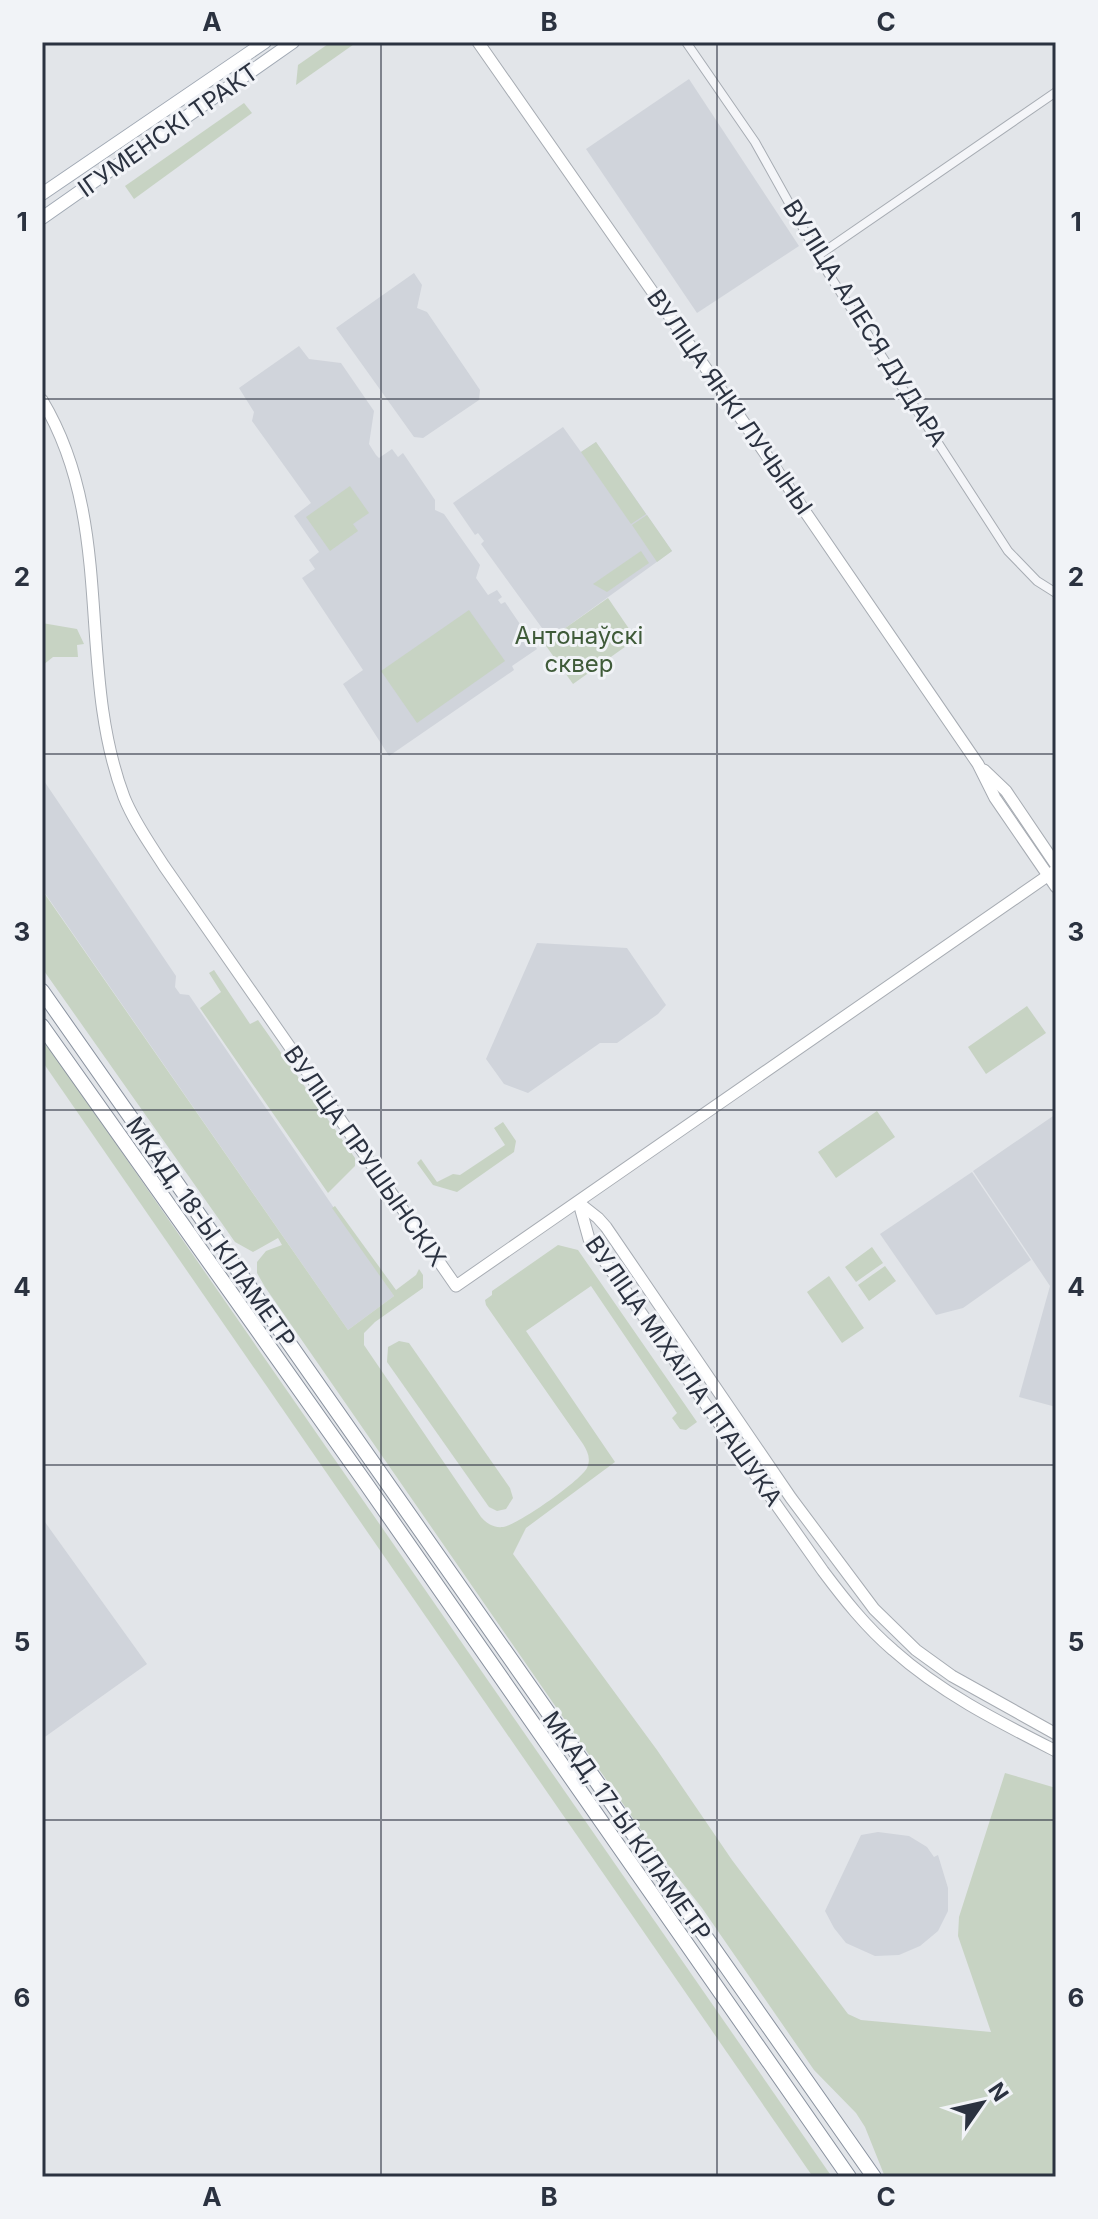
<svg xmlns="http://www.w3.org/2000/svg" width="1098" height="2219" font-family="Inter,sans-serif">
<rect width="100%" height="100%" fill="#e2e5e9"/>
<!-- built -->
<g fill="#d0d4db">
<path d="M689,79l110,167 -102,67 -111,-164z"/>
<path d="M414,273l8,12 -5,23 10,4 53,78 -1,10 -56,38 -9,-1 -78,-109z"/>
<path d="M299,346l10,13 32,4 33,48 -5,33 7,11 3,3 13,-9 6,8 5,-4 32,47v10l9,4 36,51 -4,13 12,17 9,-5 5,7 -4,3 3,4 4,-2 32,47 -25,17 2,4 -125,86 -46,-72 20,-14 -61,-92 13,-9 -6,-9 10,-8 -25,-36 17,-13 -59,-82 2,-9 -15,-24z"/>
<path d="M563,427l18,25 15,-10 76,109 -122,88 -69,-95 3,-3 -6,-8 -3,2 -22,-32z"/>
<path d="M42,778l134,198 -1,11 5,7 9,1 205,301 -46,34 -306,-441z"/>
<path d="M537,943l90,5 39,57 -8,9 -41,29h-17l-72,50 -24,-9 -18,-25z"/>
<path d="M1056,1114v293l-37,-10 31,-111 -77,-115z"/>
<path d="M972,1172l59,88 -68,48 -27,7 -56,-81z"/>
<path d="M42,1518l105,146 -105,75z"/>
<path d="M878,1832l31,4 18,11 7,10 4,-2 10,33v23l-10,20 -18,15 -21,9 -24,1 -29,-13 -12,-15 -9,-17 36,-76z"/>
</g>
<!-- green -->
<g fill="#c7d3c3">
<path d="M331,42h26l-61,43 2,-20z"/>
<path d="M244,103l8,10 -118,86 -9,-13z"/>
<path d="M596,442l50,72 -15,10 -50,-72z"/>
<path d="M350,486l19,27 -16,11 5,7 -28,20 -24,-34z"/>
<path d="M647,515l25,36 -15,11 -25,-37z"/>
<path d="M641,551l8,12 -42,29 -14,-8z"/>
<path d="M608,598l28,41 -63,45 -29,-41z"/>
<path d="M469,610l36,51 -88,62 -36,-52z"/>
<path d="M42,623l35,6 7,15 -7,1 1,12h-25l-10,8z"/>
<path d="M42,890l306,440 46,-34 -62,-88 3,-2 61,84 20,-15 3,-6 4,6v13l-48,34 -11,11v12l117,172c6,7 13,11 22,10 15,-2 77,-46 84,-59 4,-9 1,-16 -4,-24l-97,-139 -1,-5 7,-5v-4l66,-46 20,5 119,172 -11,8 -6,-1 -8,-11 5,-5 -86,-127 -65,45 89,131 -89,66 -13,26 144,196 75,110 116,154 13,6 130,12 -33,-96 1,-19 46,-144 51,15v389h-171l-20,-50 -9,-14 -42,-43 -112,-162 -56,-71 -381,-550 -8,-14v-11l9,-11 16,-6 -4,-7 -25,14 -18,-10 -193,-274z"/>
<path d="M214,970l36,54 8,-4 97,138v8l-27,27 -128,-185 21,-16 -12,-19z"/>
<path d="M1027,1006l19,27 -60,41 -18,-27z"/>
<path d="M42,1037l790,1140h-19l-771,-1116z"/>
<path d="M877,1111l18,26 -59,41 -18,-26z"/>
<path d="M503,1122l13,19 -2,11 -57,40 -24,-7 -16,-22 4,-4 16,23 16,-8 7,1 45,-30 -11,-17z"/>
<path d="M872,1247l11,16 -27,19 -11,-15z"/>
<path d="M885,1266l11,15 -27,20 -11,-16z"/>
<path d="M829,1276l35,52 -22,15 -35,-51z"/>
<path d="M399,1341l10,2 101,145 3,10 -7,11 -9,2 -8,-4 -102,-145 1,-15z"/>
</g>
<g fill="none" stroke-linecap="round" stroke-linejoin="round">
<defs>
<g id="street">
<path d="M686,42l69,100 73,131 180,278 29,30 19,12"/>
<path d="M819,255l237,-163"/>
</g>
<g id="secondary">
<path d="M478,42l278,398 222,324 17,34 61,89"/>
<path d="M42,400c75,125 33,267 82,397 10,25 26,47 40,69l292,420 600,-416"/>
<path d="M984,770l22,21 50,74"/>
<path d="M579,1203l10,36 234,332c21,28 43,56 70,79 48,43 106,72 163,101"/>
<path d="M579,1203l19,15 8,9 185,271 83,111 42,41 36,26 104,58"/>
</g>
<g id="primary">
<path d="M42,194l223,-152"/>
<path d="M42,218l251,-176"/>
</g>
<g id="highway">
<path d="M42,991l832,1186"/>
<path d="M42,1026l325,459 482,692"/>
</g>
</defs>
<!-- street casing -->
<use href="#street" stroke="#a7acb3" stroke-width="10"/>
<!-- secondary casing -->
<use href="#secondary" stroke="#a7acb3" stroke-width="13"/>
<!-- primary casing -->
<use href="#primary" stroke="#a1a9b4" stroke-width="14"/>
<!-- highway casing -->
<use href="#highway" stroke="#8a929f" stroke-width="16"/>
<!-- street -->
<use href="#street" stroke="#f4f5f8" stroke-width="8"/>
<!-- secondary -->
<use href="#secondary" stroke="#fff" stroke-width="11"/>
<!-- primary -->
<use href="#primary" stroke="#fff" stroke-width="12"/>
<!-- highway -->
<use href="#highway" stroke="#fff" stroke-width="14"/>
</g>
<!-- grid -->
<path fill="none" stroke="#2b3240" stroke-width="2" stroke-opacity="0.55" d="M381,42v2135M717,42v2135M42,399h1014M42,754h1014M42,1110h1014M42,1465h1014M42,1820h1014"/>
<g text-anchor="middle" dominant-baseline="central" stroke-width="6" stroke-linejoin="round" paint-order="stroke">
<!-- street labels -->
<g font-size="24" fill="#2b3240" stroke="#f1f3f7">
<text transform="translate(168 130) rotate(-35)">ІГУМЕНСКІ ТРАКТ</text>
<text transform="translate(865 323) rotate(58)">ВУЛІЦА АЛЕСЯ ДУДАРА</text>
<text transform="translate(730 402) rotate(55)">ВУЛІЦА ЯНКІ ЛУЧЫНЫ</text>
<text transform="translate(365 1156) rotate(55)">ВУЛІЦА ПРУШЫНСКІХ</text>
<text transform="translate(211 1232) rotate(55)">МКАД, 18-Ы КІЛАМЕТР</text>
<text transform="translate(684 1371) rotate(55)">ВУЛІЦА МІХАІЛА ПТАШУКА</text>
<text transform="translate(627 1826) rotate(55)">МКАД, 17-Ы КІЛАМЕТР</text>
</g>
<!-- park labels -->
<g font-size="24" fill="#3f5b39" stroke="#f1f3f7">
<text x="579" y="635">Антонаўскі<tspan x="579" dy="28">сквер</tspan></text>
</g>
</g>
<!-- border -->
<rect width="1098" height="2219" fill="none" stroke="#f1f3f7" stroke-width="88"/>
<!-- north arrow -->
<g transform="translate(982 2103) rotate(56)" stroke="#f1f3f7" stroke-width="6" paint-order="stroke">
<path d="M0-6L14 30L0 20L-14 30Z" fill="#2b3240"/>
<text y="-12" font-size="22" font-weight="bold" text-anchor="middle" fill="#2b3240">N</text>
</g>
<rect x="44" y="44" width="1010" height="2131" fill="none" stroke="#2b3240" stroke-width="3"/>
<g font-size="26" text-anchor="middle" font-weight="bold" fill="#2b3240">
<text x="212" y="31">A</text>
<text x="549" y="31">B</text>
<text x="886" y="31">C</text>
<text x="22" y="231">1</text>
<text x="1076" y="231">1</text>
<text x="22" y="586">2</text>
<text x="1076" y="586">2</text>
<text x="22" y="941">3</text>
<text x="1076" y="941">3</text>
<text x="22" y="1296">4</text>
<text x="1076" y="1296">4</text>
<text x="22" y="1651">5</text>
<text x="1076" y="1651">5</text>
<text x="22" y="2007">6</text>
<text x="1076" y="2007">6</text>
<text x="212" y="2206">A</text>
<text x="549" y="2206">B</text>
<text x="886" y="2206">C</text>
</g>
</svg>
